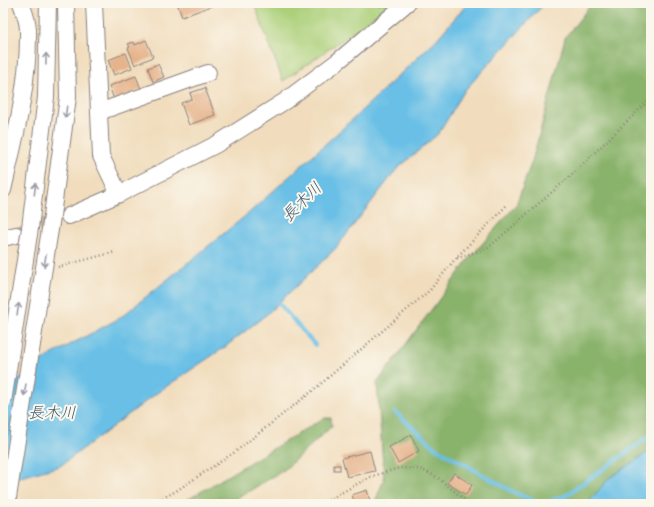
<svg xmlns="http://www.w3.org/2000/svg" width="654" height="507" font-family="'Architects Daughter','Klee One',sans-serif">
<rect width="100%" height="100%" fill="#fbf7ec"/>
<filter id="ink" filterUnits="userSpaceOnUse"><feTurbulence type="fractalNoise" baseFrequency=".025" numOctaves="2"/><feDisplacementMap in="SourceGraphic" scale="8" xChannelSelector="R" yChannelSelector="G"/><feConvolveMatrix kernelMatrix="1 2 1 2 8 2 1 2 1" color-interpolation-filters="sRGB"/></filter>
<filter id="wash" filterUnits="userSpaceOnUse"><feTurbulence type="fractalNoise" baseFrequency=".012" numOctaves="4" result="noise"/><feDisplacementMap in="SourceGraphic" scale="16" xChannelSelector="R" yChannelSelector="G"/><feGaussianBlur stdDeviation="0.9" result="paint"/><feColorMatrix in="noise" values="0 0 0 0 0 0 0 0 0 0 0 0 0 0 0 0 0 1.4 0 .05"/><feComposite in="paint" operator="in"/></filter>
<g filter="url(#wash)">
<rect width="100%" height="100%" fill="#f1ddbd"/>
<!-- green -->
<path fill="#acd07a" stroke="#67795a" d="M254,3h137l-32,25 -76,53z"/>
<!-- forest -->
<g fill="#89b26a" stroke="#566a52">
<path d="M592,3h59v501h-277l10,-25 -7,-96 92,-124 47,-54 17,-47 32,-120z"/>
<path d="M324,418h7l1,8 -48,44 -56,34h-50l14,-7z"/>
</g>
<!-- water -->
<g fill="#69bfe6" stroke="#467090">
<path d="M468,3h77l-80,87 -26,43 -43,37 -60,78 -69,66 -42,33 -64,43 -101,76 -57,16v-91l48,-36 69,-37 129,-105 104,-94 83,-79z"/>
<path d="M651,450v54h-64l21,-25z"/>
</g>
<g fill="none" stroke-linecap="round" stroke-linejoin="round">
<!-- stream -->
<g stroke="#69bfe6" stroke-width="4">
<path d="M276,300l39,45"/>
<path d="M395,412l41,36 79,45 27,11 23,-8 86,-61"/>
</g>
</g>
<g id="blocks">
<!-- building -->
<g fill="#e6b48c">
<path d="M177,3h42l-37,14z"/>
<path d="M146,40l7,17 -18,8 -7,-17 2,-1 -2,-3 6,-2 1,3z"/>
<path d="M126,53l6,15 -18,7 -6,-15z"/>
<path d="M158,64l6,13 -11,5 -5,-14z"/>
<path d="M136,76l5,13 -26,13 -6,-16z"/>
<path d="M205,88l10,27 -26,10 -8,-22 11,-4 -2,-6z"/>
<path d="M411,435l8,16 -21,12 -9,-16z"/>
<path d="M370,451l5,20 -28,6 -5,-19z"/>
<rect x="334" y="465" width="6" height="5"/>
<path d="M454,473l18,12 -6,10 -19,-12z"/>
<path d="M367,490l3,11 -9,3h-6l-3,-9z"/>
</g>
</g>
</g>
<g filter="url(#ink)">
<use href="#blocks" fill-opacity="0" stroke="#8a807c" stroke-width="1"/>
<g fill="none" stroke-linecap="round" stroke-linejoin="round">
<!-- minor-tunnel -->
<path stroke="#c8b8a3" stroke-width="16" stroke-dasharray="16 8" stroke-linecap="butt" d="M17,234l52,-18"/>
<defs>
<g id="minor">
<path d="M94,3l7,153 18,38 98,-50 68,-43 52,-39 70,-59"/>
<path d="M99,112l109,-39"/>
<path d="M3,190c12,-52 26,-106 25,-160 0,-9 -4,-19 -7,-27"/>
<path d="M69,216l50,-22"/>
<path d="M51,223l17,-126 -2,-94"/>
<path d="M30,228l16,-131 2,-94"/>
<path d="M3,238l13,-3"/>
</g>
</defs>
<!-- minor casing -->
<use href="#minor" stroke="#8a807c" stroke-width="18"/>
<!-- path -->
<g stroke="#8a807c" stroke-width="2.5" stroke-dasharray="1 3" stroke-linecap="butt">
<path d="M457,258l31,-10 87,-76 76,-74"/>
<path d="M58,267l57,-15"/>
<path d="M152,504l24,-13 59,-39 81,-64 114,-98 26,-32 51,-53"/>
<path d="M321,504l49,-27 29,-9 21,1 17,8 33,27"/>
</g>
<!-- minor -->
<use href="#minor" stroke="#fff" stroke-width="16"/>
<defs>
<g id="minor-bridge">
<path d="M3,402l27,-174"/>
<path d="M7,504l44,-281"/>
</g>
</defs>
<!-- minor-bridge casing -->
<use href="#minor-bridge" stroke="#8a807c" stroke-width="18" stroke-linecap="butt"/>
<!-- minor-bridge -->
<use href="#minor-bridge" stroke="#fff" stroke-width="16"/>
</g>
<!-- one-way arrows -->
<defs><path id="oneway-shaft" d="M-6 0H5M1.5-3L5.5 0L1.5 3" fill="none" stroke-width="1.6" stroke-linecap="round" stroke-linejoin="round"/></defs>
<g stroke="#9c9ca7">
<use href="#oneway-shaft" transform="translate(46 59) rotate(-89)"/>
<use href="#oneway-shaft" transform="translate(66 112) rotate(97)"/>
<use href="#oneway-shaft" transform="translate(35 189) rotate(-83)"/>
<use href="#oneway-shaft" transform="translate(45 261) rotate(99)"/>
<use href="#oneway-shaft" transform="translate(18 309) rotate(-81)"/>
<use href="#oneway-shaft" transform="translate(25 390) rotate(99)"/>
</g>
</g>
<g text-anchor="middle" dominant-baseline="central" stroke-width="4" stroke-linejoin="round" paint-order="stroke">
<!-- water labels -->
<g font-size="16" font-style="italic" fill="#3b5977" stroke="#fbf7ec">
<text transform="translate(302 202) rotate(-45)">長木川</text>
<text x="52" y="413">長木川</text>
</g>
</g>
<!-- margin -->
<rect width="654" height="507" fill="none" stroke="#fbf7ec" stroke-width="16"/>
</svg>
